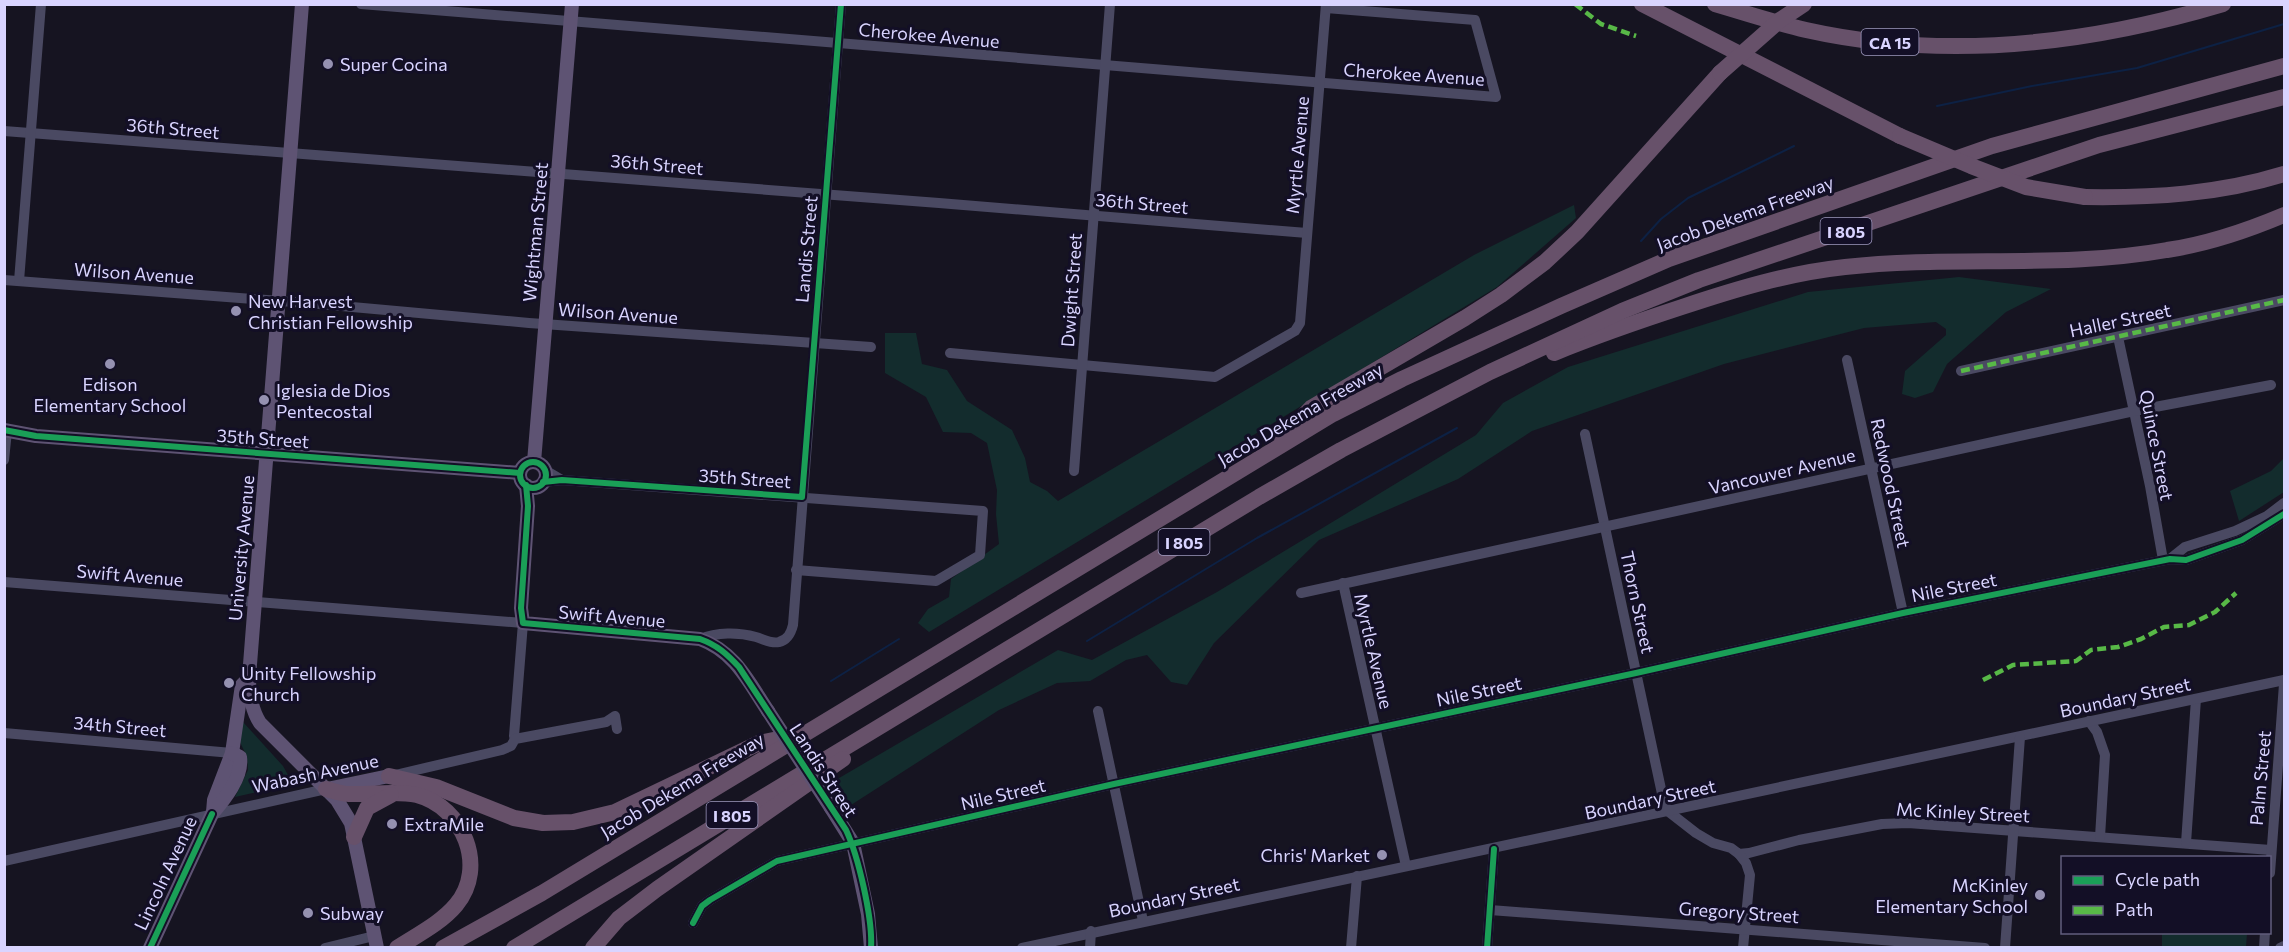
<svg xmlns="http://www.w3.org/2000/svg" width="2289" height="952" font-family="Commissioner,sans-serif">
<rect width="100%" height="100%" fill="#161421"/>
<!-- green -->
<g fill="#132c2d">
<path d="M1574,205l2,13 -79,69 -568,345 -11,-9 10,-14 21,-12 2,-18 48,-35 -3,-30 1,-24 -10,-47 -16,-10 -28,-1 -17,-35 -41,-24v-40h31l6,31 25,6 20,31 45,29 13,28 5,24 17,9 11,10 416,-246z"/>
<path d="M1959,277l92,12 -45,23 -59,52 -14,28 -18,6 -13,-4 3,-23 41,-36v-6l-10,-7 -72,6 -140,36 -192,67 -74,48 -139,61 -105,103 -27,42 -16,-3 -24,-27 -21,5 -36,21 -33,2 -58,27 -148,95 -17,-24 224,-131 34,10 125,-68 259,-157 27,-32 65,-36 240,-75z"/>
<path d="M2284,458v34l-45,29 -9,-30 41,-20z"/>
<path d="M243,722l40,44 10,18 -58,13 13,-27 -1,-13 -8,-17z"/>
<path d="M2162,933h85l-1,14h-84z"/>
</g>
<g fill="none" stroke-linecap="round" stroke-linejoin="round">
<!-- stream -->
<g stroke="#0d2144" stroke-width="2">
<path d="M1937,106l95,-20 105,-18 147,-44"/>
<path d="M1641,241l20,-22 27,-21 106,-52"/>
<path d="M1087,641l170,-103 200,-110"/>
<path d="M831,681l68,-42"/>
</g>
<!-- minor -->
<g stroke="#4a4962" stroke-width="10">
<path d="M361,4l1135,93 -21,-77 -149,-12"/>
<path d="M4,131c435,35 869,65 1303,102"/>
<path d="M4,280l315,24 210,19 342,24"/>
<path d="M19,281l22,-277"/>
<path d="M2118,337l32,149 13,74"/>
<path d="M950,353l265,24 80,-46 5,-8 26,-319"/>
<path d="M1847,360l56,253"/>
<path d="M1961,371l323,-71"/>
<path d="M1585,434l79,369 5,9 27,21 17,10 18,5 8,6 10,-1 50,-13 83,-16 26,-1 363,27"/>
<path d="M4,460l3,-29"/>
<path d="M545,470l17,10"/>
<path d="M1074,471l36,-467"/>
<path d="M543,482l19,-2 421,31 -3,44 -44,26 -140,-11"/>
<path d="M2170,559l15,-12 50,-16 32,-15 17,-13"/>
<path d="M4,582l519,41 -9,113 1,3"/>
<path d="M1343,583l63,283"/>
<path d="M1301,593l833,-182 137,-26"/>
<path d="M700,639c17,-7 38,-7 56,-2 7,2 15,7 23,5 9,-2 12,-9 14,-17l48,-621"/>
<path d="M1098,711l45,210"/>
<path d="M2089,721l8,11 8,23 -5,82"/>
<path d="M4,733l228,20"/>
<path d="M395,775l107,-25 9,-4 4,-7 91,-17 9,-6 2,13"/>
<path d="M2186,843l10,-144"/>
<path d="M1739,854l7,9 4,12 -7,73"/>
<path d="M4,861l322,-72"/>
<path d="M2270,873l14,-189"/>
<path d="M1490,910l495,38"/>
<path d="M693,923l9,-17 8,-6 67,-39 337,-77 522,-111 267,-60 267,-54 16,1 56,-20 42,-26"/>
<path d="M325,948l49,-12"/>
<path d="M1022,948l1262,-268"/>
<path d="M1090,948l1,-17"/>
<path d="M1351,948l6,-72"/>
<path d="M1487,948l7,-99"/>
<path d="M2005,948l15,-211"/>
<path d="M2264,948l1,-16"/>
<path d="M2280,948l4,-2"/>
</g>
<!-- major -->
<g stroke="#5e5373" stroke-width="14">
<path d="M302,4l-53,673c0,17 2,32 11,46l77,77 14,23 26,125"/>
<path d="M4,430l32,6 484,37"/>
<path d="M534,462l38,-458"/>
<circle cx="533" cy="475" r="13"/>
<path d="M526,485l2,21 -7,102 2,15 177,16c35,13 48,42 68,72"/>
<path d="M327,789l62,-13"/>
<path d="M831,808l22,35 15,71 3,34"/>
<path d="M213,812l1,-12 18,-47 10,-68 4,-4"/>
<path d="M150,948l62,-134c12,-14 31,-37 28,-57l-8,-4"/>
</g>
<!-- highway -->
<g stroke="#67516a" stroke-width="16">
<path d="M1642,4l258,132"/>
<path d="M1715,4c30,9 61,19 91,26 139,31 283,14 417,-26"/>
<path d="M2085,197c69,1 134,-3 199,-23"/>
<path d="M1554,353c42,-17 85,-32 128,-46 54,-18 107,-34 163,-40 107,-12 216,2 322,-17 41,-6 79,-19 117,-35"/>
<path d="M1282,438l29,-30 154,-90 36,-23 44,-33 32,-30 143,-159"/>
<path d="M389,776l47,11 78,31 29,5 30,-1 42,-10 144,-69 34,-7"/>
<path d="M326,789c8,2 15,5 23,5 22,1 46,-4 68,1 46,12 71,72 39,110 -15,18 -39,30 -59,43"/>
<path d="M354,837l13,-29 24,-13"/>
<path d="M443,948l99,-55 791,-479 69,-35 159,-73 108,-47 323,-113 292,-80"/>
<path d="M514,948l745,-451 82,-47 149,-78 132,-61 77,-31 400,-135 185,-48"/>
<path d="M593,948l26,-30 38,-29 186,-130"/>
</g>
<!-- major-bridge -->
<path stroke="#5e5373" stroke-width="14" d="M768,711l63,97"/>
<!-- highway-bridge -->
<g stroke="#67516a" stroke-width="16">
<path d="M1720,73l60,-53 24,-16"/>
<path d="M1900,136l71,30 55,21 59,10"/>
</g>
<!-- quiet -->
<g stroke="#58b947" stroke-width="4.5" stroke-dasharray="9 4.5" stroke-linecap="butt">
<path d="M1575,4l26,20 35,12"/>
<path d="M1961,371l323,-71"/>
<path d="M1983,680l30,-15 63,-4 15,-11 27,-3 23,-8 23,-12 25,-2 26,-13 21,-19"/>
</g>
<defs>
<g id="cycleway">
<path d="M4,430l32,6 484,37"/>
<circle cx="533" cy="475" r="13"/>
<path d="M543,482l19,-2 240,17 39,-493"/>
<path d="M526,485l2,21 -7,102 2,15 177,16c17,6 27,15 39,28l107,163c12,25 27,89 25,118"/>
<path d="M693,923l9,-17 8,-6 67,-39 337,-77 522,-111 267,-60 267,-54 16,1 56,-20 42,-26"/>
<path d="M150,948l62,-134"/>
<path d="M1487,948l7,-99"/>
</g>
</defs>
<!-- cycleway casing -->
<use href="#cycleway" stroke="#130f26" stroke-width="10"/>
<!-- cycleway -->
<use href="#cycleway" stroke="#1a9f57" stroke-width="6"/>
</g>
<!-- markers -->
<g fill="#9591b1" stroke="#130f26" stroke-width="2">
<circle cx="328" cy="64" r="6"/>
<circle cx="236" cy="311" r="6"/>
<circle cx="110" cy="364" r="6"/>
<circle cx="264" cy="400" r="6"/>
<circle cx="229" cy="683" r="6"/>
<circle cx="392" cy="824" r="6"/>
<circle cx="1382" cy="855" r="6"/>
<circle cx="2040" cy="895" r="6"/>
<circle cx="308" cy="913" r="6"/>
</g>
<g text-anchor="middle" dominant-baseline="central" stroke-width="6" stroke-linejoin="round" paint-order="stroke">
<!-- shield labels -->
<g fill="#130f26" stroke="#9e99be" stroke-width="1.5">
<rect x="1861.5" y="29" width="57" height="26" rx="4.5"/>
<rect x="1820.5" y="218" width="51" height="26" rx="4.5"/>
<rect x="1158.5" y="529" width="51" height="26" rx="4.5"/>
<rect x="706.5" y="802" width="51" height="26" rx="4.5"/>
</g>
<g font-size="16" font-weight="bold" fill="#d9d4ff">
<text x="1890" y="42">CA 15</text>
<text x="1846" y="231">I 805</text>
<text x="1184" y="542">I 805</text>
<text x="732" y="815">I 805</text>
</g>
<!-- street labels -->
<g font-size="18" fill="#d9d4ff" stroke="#130f26">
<text transform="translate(929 35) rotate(5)">Cherokee Avenue</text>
<text transform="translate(1414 74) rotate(4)">Cherokee Avenue</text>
<text transform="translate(173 128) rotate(5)">36th Street</text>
<text transform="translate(1297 155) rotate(-85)">Myrtle Avenue</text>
<text transform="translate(657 164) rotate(5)">36th Street</text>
<text transform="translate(1142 203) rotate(5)">36th Street</text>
<text transform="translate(1745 213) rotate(-20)">Jacob Dekema Freeway</text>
<text transform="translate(535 232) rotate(-85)">Wightman Street</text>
<text transform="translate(806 249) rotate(-85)">Landis Street</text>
<text transform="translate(134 273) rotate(4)">Wilson Avenue</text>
<text transform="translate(1071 290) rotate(-86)">Dwight Street</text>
<text transform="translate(618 313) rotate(4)">Wilson Avenue</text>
<text transform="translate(2120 320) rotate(-12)">Haller Street</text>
<text transform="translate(1300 414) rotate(-30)">Jacob Dekema Freeway</text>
<text transform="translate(263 438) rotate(4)">35th Street</text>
<text transform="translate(2157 445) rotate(79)">Quince Street</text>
<text transform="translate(1782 471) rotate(-13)">Vancouver Avenue</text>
<text transform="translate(745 478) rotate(4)">35th Street</text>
<text transform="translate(1891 483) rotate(78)">Redwood Street</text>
<text transform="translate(241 548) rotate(-85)">University Avenue</text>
<text transform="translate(130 575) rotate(5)">Swift Avenue</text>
<text transform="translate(1954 587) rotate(-11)">Nile Street</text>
<text transform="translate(1638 602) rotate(78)">Thorn Street</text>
<text transform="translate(612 616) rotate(5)">Swift Avenue</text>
<text transform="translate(1374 651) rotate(77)">Myrtle Avenue</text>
<text transform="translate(1479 691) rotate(-12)">Nile Street</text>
<text transform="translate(2125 697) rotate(-12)">Boundary Street</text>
<text transform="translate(120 726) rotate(5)">34th Street</text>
<text transform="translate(824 770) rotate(57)">Landis Street</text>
<text transform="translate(315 773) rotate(-12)">Wabash Avenue</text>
<text transform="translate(2260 778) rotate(-85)">Palm Street</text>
<text transform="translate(682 785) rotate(-31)">Jacob Dekema Freeway</text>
<text transform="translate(1003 794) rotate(-13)">Nile Street</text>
<text transform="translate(1650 799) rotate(-12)">Boundary Street</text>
<text transform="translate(1963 812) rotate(3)">Mc Kinley Street</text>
<text transform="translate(165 873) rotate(-65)">Lincoln Avenue</text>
<text transform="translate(1174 897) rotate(-12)">Boundary Street</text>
<text transform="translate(1739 912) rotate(4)">Gregory Street</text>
</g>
<!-- poi labels -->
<g font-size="18" fill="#d9d4ff" stroke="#130f26" text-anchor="start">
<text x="340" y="64">Super Cocina</text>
<text x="248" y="301">New Harvest<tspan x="248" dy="21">Christian Fellowship</tspan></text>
<text x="110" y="384" text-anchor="middle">Edison<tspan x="110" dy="21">Elementary School</tspan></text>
<text x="276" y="390">Iglesia de Dios<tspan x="276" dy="21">Pentecostal</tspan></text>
<text x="241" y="673">Unity Fellowship<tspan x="241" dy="21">Church</tspan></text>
<text x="404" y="824">ExtraMile</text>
<text x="1370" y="855" text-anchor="end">Chris' Market</text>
<text x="2028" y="885" text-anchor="end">McKinley<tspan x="2028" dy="21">Elementary School</tspan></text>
<text x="320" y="913">Subway</text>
</g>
</g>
<!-- border -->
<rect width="2289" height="952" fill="none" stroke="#d9d4ff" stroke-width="12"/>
<!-- legend -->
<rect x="2061" y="856" width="210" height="78" fill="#130f26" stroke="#625e7d" stroke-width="1.5"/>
<rect x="2073" y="876" width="30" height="9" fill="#1a9f57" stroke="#625e7d" stroke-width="1.5"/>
<text x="2115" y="886" font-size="18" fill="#d9d4ff">Cycle path</text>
<rect x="2073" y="906" width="30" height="9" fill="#58b947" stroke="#625e7d" stroke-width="1.5"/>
<text x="2115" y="916" font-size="18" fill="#d9d4ff">Path</text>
</svg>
